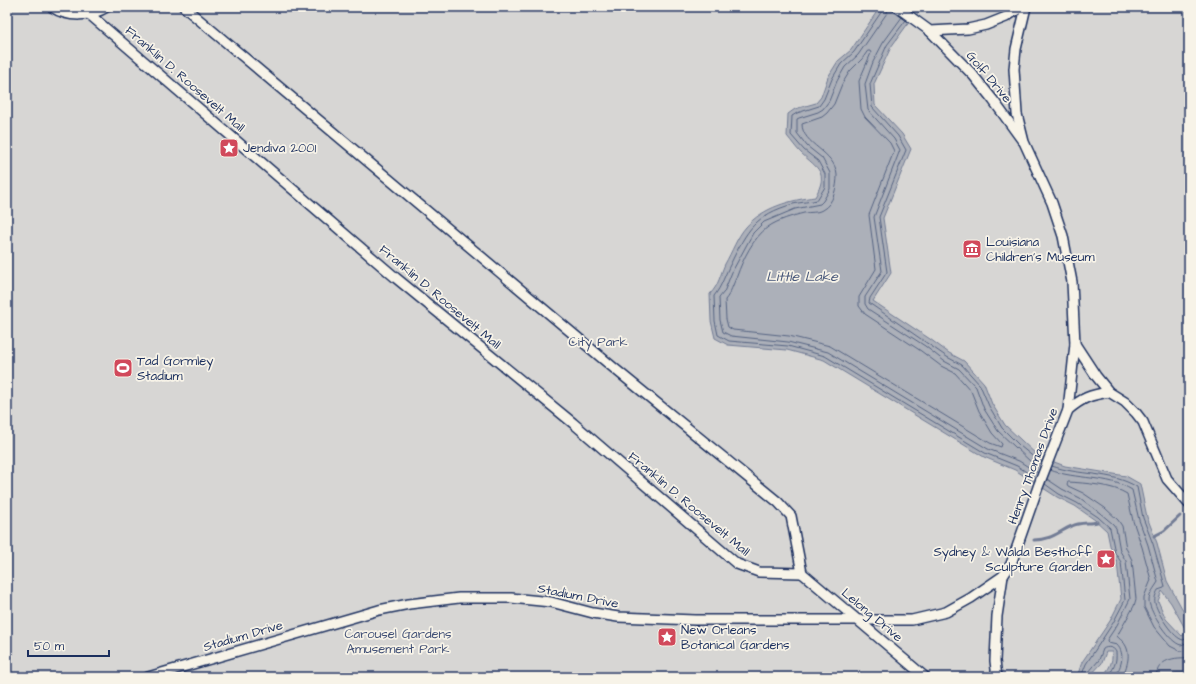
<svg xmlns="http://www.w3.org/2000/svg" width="1196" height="684" font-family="'Architects Daughter',sans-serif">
<rect width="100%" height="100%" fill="#f7f3e8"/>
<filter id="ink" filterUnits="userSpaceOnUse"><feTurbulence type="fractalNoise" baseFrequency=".025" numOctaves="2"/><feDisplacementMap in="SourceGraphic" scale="8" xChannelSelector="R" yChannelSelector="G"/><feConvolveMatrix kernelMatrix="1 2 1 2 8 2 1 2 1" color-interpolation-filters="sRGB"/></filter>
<g filter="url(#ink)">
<!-- green -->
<rect fill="#d7d6d4" stroke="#798299" x="7" y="7" width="1182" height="670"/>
<!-- water -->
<path fill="#acb0b9" stroke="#727c95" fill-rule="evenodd" d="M880,7h44l-17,18 -16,22 -17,37 1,21 27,29 9,15 -28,69 8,55 -18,28 57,38 19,14 15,8 20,22 8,21 13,21 33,31 27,10 61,10 14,8 7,33 10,26 10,38 22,40v52h-13l-7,4h-67c7,-8 11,-14 10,-25h-6l-4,11 -13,14h-12l5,-15 28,-41 11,-22 -4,-37 -5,-7 -5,-24 -12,-11 -20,-14 -18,-9 -42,-27 -31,-13 -160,-97 -37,-10 -59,-5 -13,-7 -4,-17 -1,-27c9,-9 10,-19 15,-30 7,-12 12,-27 21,-37 17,-20 45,-27 69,-30 14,-25 3,-28 -14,-44 -5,-5 -9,-11 -14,-17l1,-22 7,-5 21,-6 5,-6 7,-20 10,-16 13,-11zM1162,591l9,12 16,29 -5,4 -16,-17 -8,-18z"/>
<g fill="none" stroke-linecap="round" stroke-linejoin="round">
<!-- shore -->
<g stroke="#556382" stroke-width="1">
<path d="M883,7l-1,4 -28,41 -13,12 -9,15 -8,20 -5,7 -22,7 -5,3 -1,19 13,15 14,11 7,13v13l-8,13c-7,2 -16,2 -24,4 -38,11 -46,26 -62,59 -6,11 -9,23 -17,33l1,25 3,14 11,6 59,5 37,10 160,97 32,13 19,12"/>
<path d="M888,7l-1,6 -29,42 -13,12 -8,14 -8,20 -6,8 -5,3 -19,6 -2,1v14l10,13 15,12 8,15v16l-7,12 -3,3 -25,5 -31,13 -11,11 -21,39 -8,20 -5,6 1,22 3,12 8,4 57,6 40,10 160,97 31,12 19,12"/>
<path d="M902,17l-19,26 -10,19 -8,22 3,26 26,29 6,11 -26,67 8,54 -17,26v7l3,5 57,37 19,15 15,8 17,18 8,22 14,22 34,32 8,3"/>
<path d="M906,20l-19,25 -17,39 2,23 26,29 8,14 -27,67 8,55 -17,26 -1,5 78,54 15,8 18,20 9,21 13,22 18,18 16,13 6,3"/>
<path d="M868,51h2l1,2 -12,28 2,28 4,8 25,26 4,8 -25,64 7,54 -17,28v9l6,8 56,37 20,15 14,7 16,18 8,20 13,22 10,11 -1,3 -11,-4 -160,-97 -41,-10 -56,-6 -5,-3 -2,-8 -1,-19c6,-7 8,-16 12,-24 6,-17 16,-38 31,-49 10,-7 24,-11 36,-14 6,-1 13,0 18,-3 12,-6 15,-24 15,-35 -2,-24 -35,-30 -35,-51l20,-7 5,-4 7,-9 8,-20 8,-13 12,-12z"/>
<path d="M1052,466c27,10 59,5 85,21l6,31 10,26 12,42 -1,2 -6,2c-2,4 -4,8 -3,13 2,9 19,37 29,37l5,-5"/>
<path d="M1050,470c26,10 58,5 82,20l7,30 9,25 10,37c-3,5 -9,12 -9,19 1,12 21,42 32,44l8,-3"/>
<path d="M1047,479l15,10 18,9 20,15 13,11 3,4 4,23 6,10 4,38 -13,26 -10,15 1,3 9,2c9,9 4,23 -3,32"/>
<path d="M1045,484l14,10 18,9 21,14 12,11 5,25 6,9 4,38 -12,23 -27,41 -5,13"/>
<path d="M1087,677l1,-4 11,-13 4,-11c4,-3 11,-2 13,3 1,10 -2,17 -9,25"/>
<path d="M1122,677c5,-10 10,-24 2,-34 -2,-3 -5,-4 -7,-7l17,-30 2,-7 -4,-39 -6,-12 -4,-22 -4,-6 -13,-12 -22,-15 -15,-7 -1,-2 1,-2c17,1 45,3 59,12l6,27 9,26 9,33 -7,17v10l10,20 16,19 10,5 9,-1"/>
<path d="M1156,677c1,-18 19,-20 33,-19"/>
</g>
<!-- stream -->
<g stroke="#727c95" stroke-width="3">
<path d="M1154,536l10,-5 16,-15"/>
<path d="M1034,540c17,0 24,-8 38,-14 8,-4 17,-2 25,-4"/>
</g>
<defs>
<g id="street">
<path d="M52,7c16,11 39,10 55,0"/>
<path d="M897,7l33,24 38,-2 18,-4 20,-8 15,-10"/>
<path d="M89,14l307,264 177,145 164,141 22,8 43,1 -11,-57 -13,-14 -163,-133 -431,-362"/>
<path d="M930,31l43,44 20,25 29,40"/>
<path d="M1075,344l21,32 13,16 16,10 11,11 7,9 24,57 22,25"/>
<path d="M1068,410c14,-12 22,-15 41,-18"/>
<path d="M802,573l123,104"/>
<path d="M148,677l231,-67 30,-6 50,-6h52l40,4 42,11 25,4 77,3h217l34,-8 25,-14 32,-22"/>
<path d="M997,677l-2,-16 2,-45 6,-40 8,-12 27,-77 30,-77 7,-66 -3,-62 -9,-46 -11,-33 -28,-61 -7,-28 -3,-45 2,-20 10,-42"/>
</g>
</defs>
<!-- street casing -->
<use href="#street" stroke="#1b2f5e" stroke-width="12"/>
<!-- street -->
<use href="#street" stroke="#f7f3e8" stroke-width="9"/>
</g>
</g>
<!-- icons -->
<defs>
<symbol id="sight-square" viewBox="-11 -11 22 22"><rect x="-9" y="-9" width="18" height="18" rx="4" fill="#d1495b" stroke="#f7f3e8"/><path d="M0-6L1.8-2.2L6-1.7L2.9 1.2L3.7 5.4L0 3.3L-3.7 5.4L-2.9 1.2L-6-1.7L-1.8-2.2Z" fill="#fff"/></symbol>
<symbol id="museum-square" viewBox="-11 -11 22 22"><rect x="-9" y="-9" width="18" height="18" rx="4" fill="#d1495b" stroke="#f7f3e8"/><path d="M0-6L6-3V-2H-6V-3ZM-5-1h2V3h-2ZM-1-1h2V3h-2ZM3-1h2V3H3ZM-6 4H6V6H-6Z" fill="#fff"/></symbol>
<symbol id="stadium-square" viewBox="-11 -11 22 22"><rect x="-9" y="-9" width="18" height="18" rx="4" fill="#d1495b" stroke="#f7f3e8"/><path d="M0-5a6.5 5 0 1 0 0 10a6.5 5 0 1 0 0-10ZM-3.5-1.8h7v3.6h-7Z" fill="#fff"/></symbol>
</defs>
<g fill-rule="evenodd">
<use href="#sight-square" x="218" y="137" width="22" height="22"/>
<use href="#museum-square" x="961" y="238" width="22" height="22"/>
<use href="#stadium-square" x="112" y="357" width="22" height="22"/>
<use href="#sight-square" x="1095" y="548" width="22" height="22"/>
<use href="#sight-square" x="656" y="626" width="22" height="22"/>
</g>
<g text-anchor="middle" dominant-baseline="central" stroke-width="3.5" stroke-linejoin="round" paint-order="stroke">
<!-- street labels -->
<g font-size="13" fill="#1b2f5e" stroke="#f7f3e8">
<text transform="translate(989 77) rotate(50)">Golf Drive</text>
<text transform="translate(185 79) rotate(41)">Franklin D. Roosevelt Mall</text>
<text transform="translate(440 297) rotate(40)">Franklin D. Roosevelt Mall</text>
<text transform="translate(1033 466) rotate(-70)">Henry Thomas Drive</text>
<text transform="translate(689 504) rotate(40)">Franklin D. Roosevelt Mall</text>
<text transform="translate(578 596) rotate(11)">Stadium Drive</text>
<text transform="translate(872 615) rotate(40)">Lelong Drive</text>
<text transform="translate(243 636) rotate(-16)">Stadium Drive</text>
</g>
<!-- poi labels -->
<g font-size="13" fill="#1b2f5e" stroke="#f7f3e8" text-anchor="start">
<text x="243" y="148">Jendiva 2001</text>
<text x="986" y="242">Louisiana<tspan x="986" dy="15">Children's Museum</tspan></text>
<text x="137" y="361">Tad Gormley<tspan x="137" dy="15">Stadium</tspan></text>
<text x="1092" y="552" text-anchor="end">Sydney &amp; Walda Besthoff<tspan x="1092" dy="15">Sculpture Garden</tspan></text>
<text x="681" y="630">New Orleans<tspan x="681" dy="15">Botanical Gardens</tspan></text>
</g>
<!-- park labels -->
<g font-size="13" fill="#415076" stroke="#f7f3e8">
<text x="598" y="342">City Park</text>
<text x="398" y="634">Carousel Gardens<tspan x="398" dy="15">Amusement Park</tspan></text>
</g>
<!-- water labels -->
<g font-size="14" font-style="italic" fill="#465679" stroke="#f7f3e8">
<text x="802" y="277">Little Lake</text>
</g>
</g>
<!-- margin -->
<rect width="1196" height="684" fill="none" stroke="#f7f3e8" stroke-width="24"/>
<rect x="12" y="12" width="1172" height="660" fill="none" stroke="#1b2f5e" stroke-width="1.5" filter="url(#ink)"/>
<!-- scale -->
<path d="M28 650v6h81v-6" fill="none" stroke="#1b2f5e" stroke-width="2"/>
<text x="34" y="650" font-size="12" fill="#1b2f5e" stroke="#f7f3e8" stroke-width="3" paint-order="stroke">50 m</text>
</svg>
